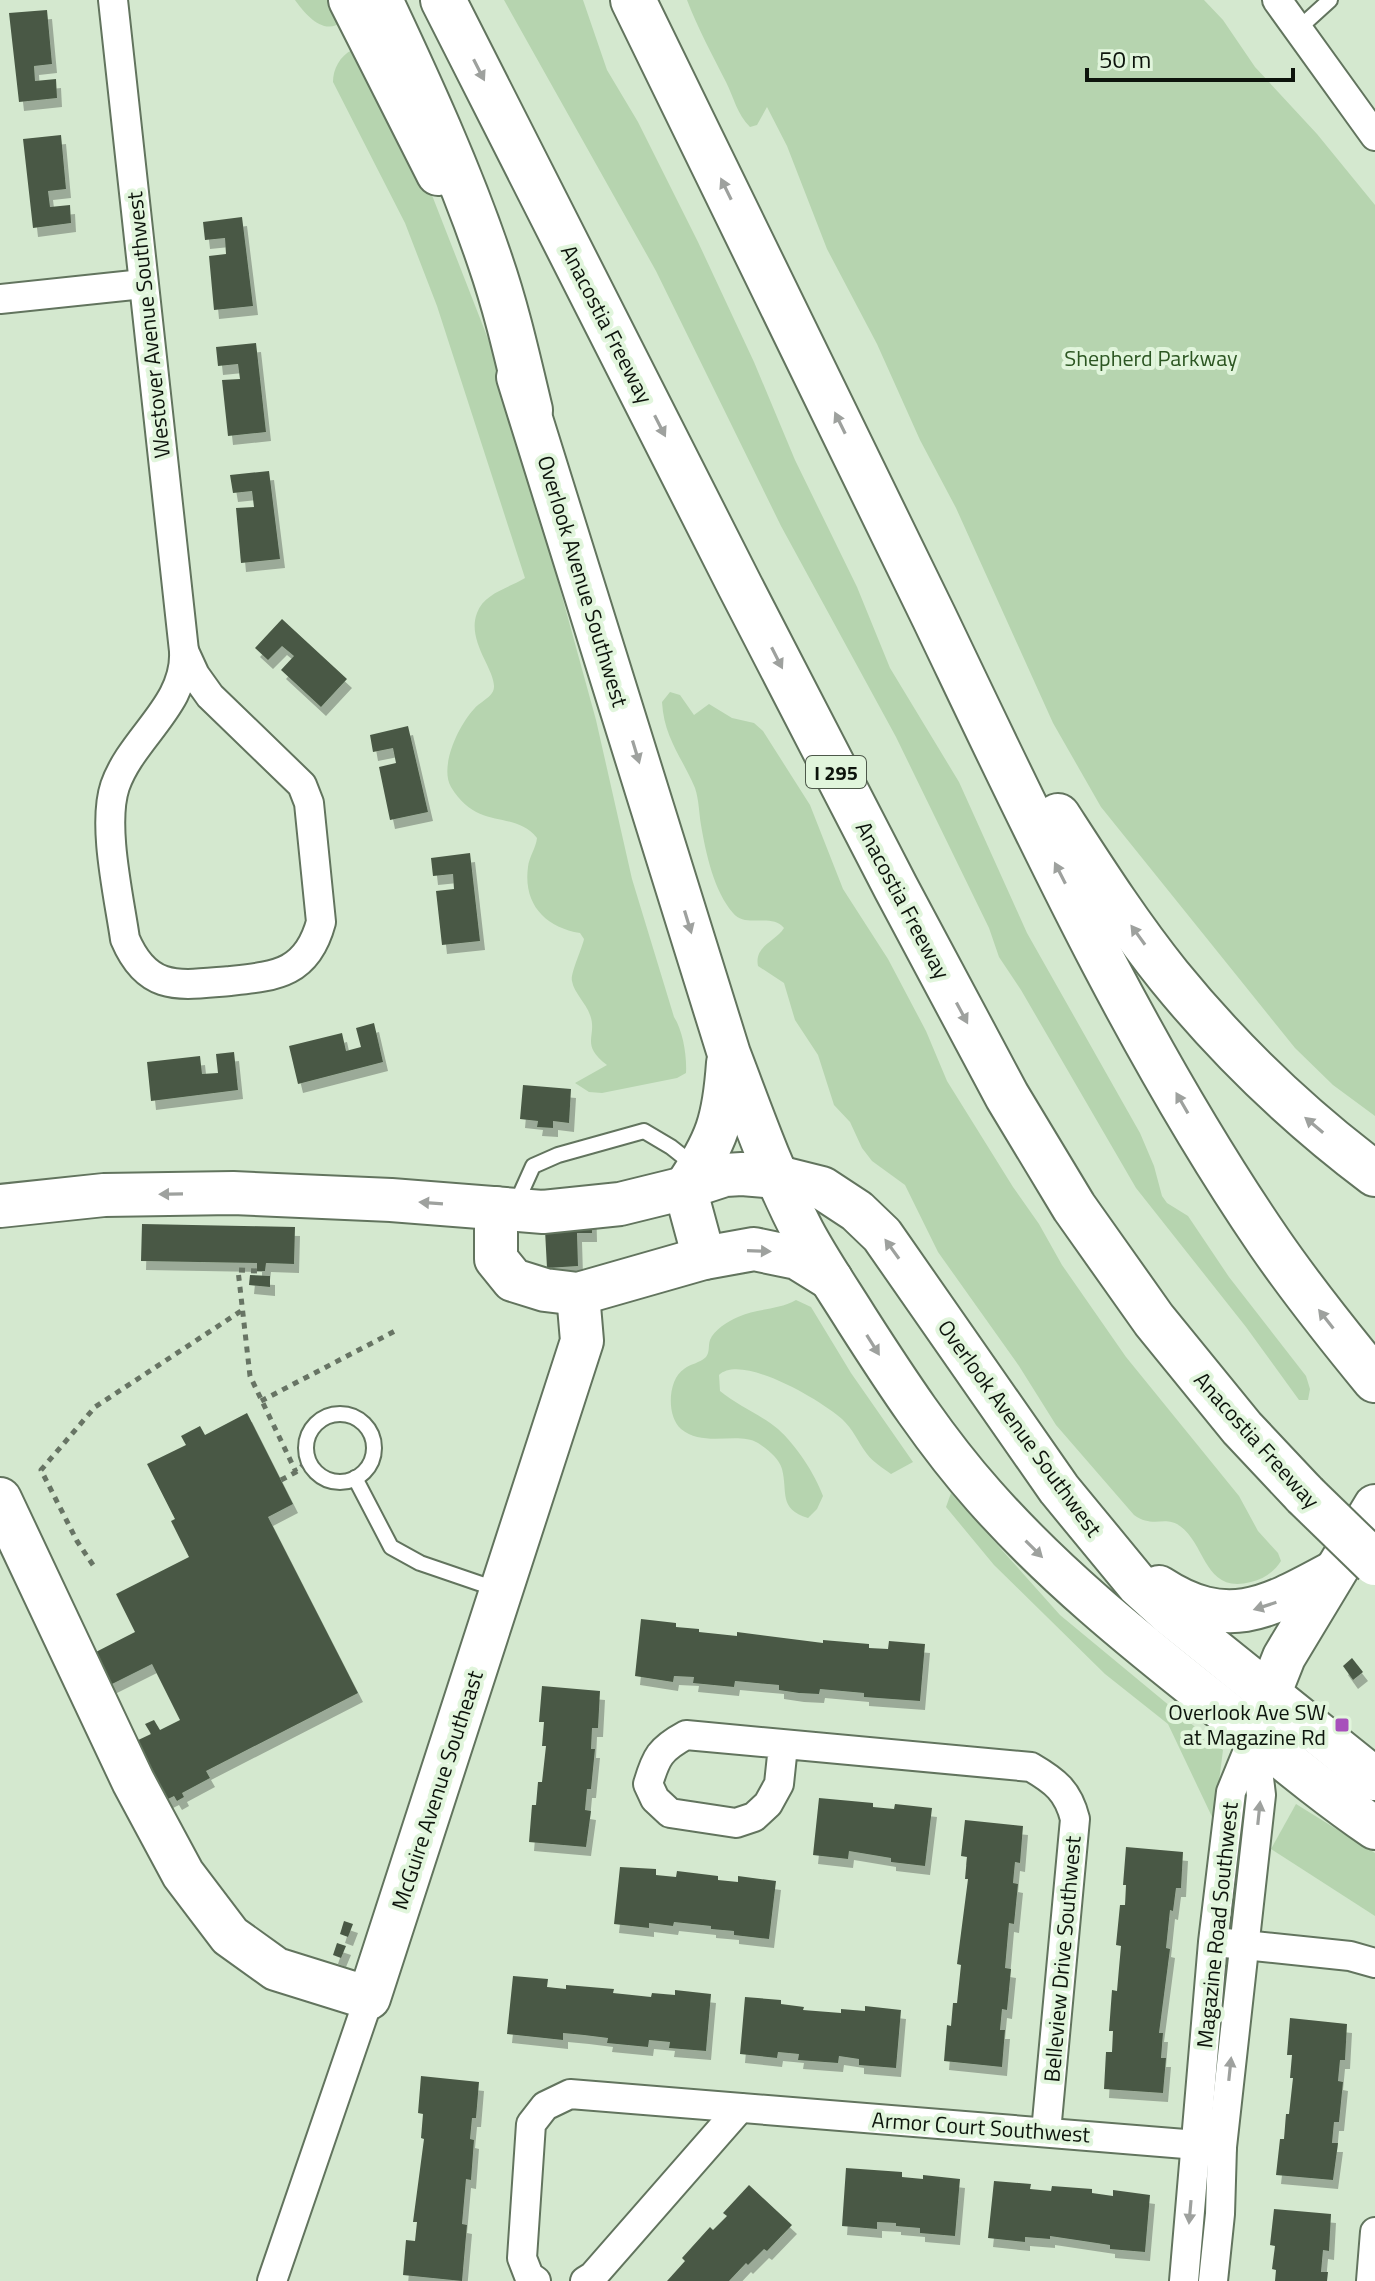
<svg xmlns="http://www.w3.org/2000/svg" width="1375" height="2281" font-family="'Titillium Web',sans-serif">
<defs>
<filter id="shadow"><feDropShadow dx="5" dy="9" stdDeviation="0" flood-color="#0004"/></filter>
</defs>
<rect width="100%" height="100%" fill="#d4e8cf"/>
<!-- green -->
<g fill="#b6d4af">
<path d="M295,0h44l4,21c-19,16 -37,-6 -48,-21z"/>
<path d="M504,0h79l24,70 31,52 60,120 56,120 41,98 62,127 33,81 69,114 68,151 113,200 14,33 8,30 5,7 21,13 41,61 77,99 4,13 -2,11h-9l-53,-73 -110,-139 -115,-198 -22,-33 -10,-29 -93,-191 -115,-211 -125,-255z"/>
<path d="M687,0h517l19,20 32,47 62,67 58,71v911l-42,-31 -38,-37 -194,-241 -48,-84 -97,-215 -36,-68 -43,-96 -50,-95 -40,-103 -20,-39 -10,18 -7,2c-13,-13 -16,-29 -24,-45 -14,-28 -28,-53 -39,-82z"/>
<path d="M352,50l69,117 78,200 97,353 36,159 42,138c9,14 13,39 12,56l-9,5 -75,15 -13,-1 -14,-9 32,-18c-28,-21 -9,-29 -17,-50 -4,-12 -16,-22 -18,-34 -2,-7 10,-32 12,-42l-4,-6c-35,-6 -57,-29 -52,-66 1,-10 8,-19 9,-29 -23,-29 -59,-6 -86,-51 -12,-21 8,-62 23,-78 5,-6 14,-10 18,-16 11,-16 -27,-49 -15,-80 7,-20 32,-25 48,-35l-88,-272 -32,-83 -72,-141c0,-13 7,-26 19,-32z"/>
<path d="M670,692l10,3 14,20 15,-11 23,14 22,5 9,8 47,74 33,84 45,70 38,72 21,50 66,106 26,37 23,41 64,92 113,139 19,35 20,22 3,8c-7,11 -17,18 -30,21 -47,12 -44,-36 -71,-56 -16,-11 -26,3 -46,-11l-78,-90 -37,-59 -81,-114 -33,-67 -33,-24 -10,-13 -12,-26 -16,-17 -16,-50 -23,-35 -11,-37 -26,-17c-4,-20 17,-24 26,-38 -13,-16 -38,1 -51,-15 -19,-22 -27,-59 -32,-88 -2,-12 -2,-25 -6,-37 -13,-31 -31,-50 -33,-86z"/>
<path d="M796,1300l15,7 40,66 62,89 -22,12c-8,-6 -18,-12 -24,-20 -9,-12 -14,-25 -25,-35 -20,-18 -100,-66 -123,-44l1,16c18,15 40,23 58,38 18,16 37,45 45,67l-6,13 -9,9c-30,-9 -20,-26 -26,-49 -3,-11 -15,-20 -24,-26 -20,-12 -54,5 -77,-14 -15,-13 -13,-50 3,-60 6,-5 16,-6 22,-12 4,-5 2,-11 4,-17 4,-10 18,-19 28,-23 18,-9 38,-6 58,-17z"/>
<path d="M951,1493l109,122 163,135 -9,71 -46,-97 -63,-50 -111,-109 -48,-58z"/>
<path d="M1296,1804l79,49v63l-104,-67z"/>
</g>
<!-- building -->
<g fill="#495945" filter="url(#shadow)">
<path d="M47,10l5,54 -18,2 1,15 21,-2 1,19 -38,4 -10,-89z"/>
<path d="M61,135l5,54 -18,2 2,16 20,-2 1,18 -38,5 -10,-89z"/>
<path d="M242,217l11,89 -39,4 -5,-54 17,-2 -1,-16 -20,2 -2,-18z"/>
<path d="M256,343l10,89 -38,4 -6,-56 18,-1 -2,-15 -20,2 -2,-19z"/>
<path d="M269,471l11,88 -39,4 -5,-55 18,-1 -2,-16 -19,2 -3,-18z"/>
<path d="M282,619l65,60 -26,28 -40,-37 13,-14 -12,-10 -14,14 -13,-12z"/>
<path d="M408,726l20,86 -38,8 -11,-53 17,-4 -3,-15 -20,4 -3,-17z"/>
<path d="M470,853l10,88 -38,4 -6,-54 18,-2 -1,-15 -20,2 -2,-18z"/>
<path d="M374,1023l9,39 -85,22 -9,-38 53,-13 4,18 15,-4 -5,-19z"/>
<path d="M234,1052l4,38 -87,11 -4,-39 53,-6 2,18 16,-1 -2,-19z"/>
<path d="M523,1085l48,4 -2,34 -16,-2v7l-16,-1 1,-6 -18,-2z"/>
<path d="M591,1190l1,43h-15l1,33 -31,2 -4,-76z"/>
<path d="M142,1224l153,3 -1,37 -28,-1 -1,8h-8v-8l-116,-2z"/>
<path d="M250,1275l20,1v11l-21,-2z"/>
<path d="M247,1413l46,91 -25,13 90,176 -152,78 4,7 -28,15 2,4 -7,4 -3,-5 -10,5 -30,-59 17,-8 -6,-10 9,-4 6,10 20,-10 -28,-56 -46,23 -16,-32 45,-23 -19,-38 73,-37 -18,-36 4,-2 -28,-55 39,-19 -5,-9 19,-10 5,9z"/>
<path d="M641,1619l35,4v4l23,2v3l38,4v-4l86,11v-3l46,4v4l19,1 1,-8 36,3 -5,57 -56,-4v-4l-44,-4 -1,5 -20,-1 -20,-3v-5l-44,-4 -1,6 -41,-4 1,-6 -20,-1 -1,6 -38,-6z"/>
<path d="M1352,1658l11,14 -10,8 -10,-14z"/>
<path d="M542,1686l58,5 -2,37h-6l-1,21h4l-4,40h-4l-2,21 6,1 -5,36 -57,-5 3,-37h4l2,-23h4l4,-36h-4l2,-24h-5z"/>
<path d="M819,1798l54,5v4l21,2 1,-5 37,4 -7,58 -34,-4v-4l-42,-7 -1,8 -35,-4z"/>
<path d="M965,1820l58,6 -3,37 -5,-1 -2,21 5,1 -4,40 -5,-1 -4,45 6,1 -4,41 -5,-1 -2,21h5l-3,37 -58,-6 3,-36 4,1 2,-23h4l4,-38 -4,-1 11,-85h-3l2,-22 -6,-1z"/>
<path d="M1126,1847l57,5 -2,36h-5l-3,23 -3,-1 -4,38 4,1 -11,84h4l-2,25h5l-3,35 -59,-4 2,-37h6l1,-21h-4l3,-41 5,1 2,-23 2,-22 -5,-1 4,-40h5l1,-20h-3z"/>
<path d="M620,1867l36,2v6l20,2 1,-6 41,5v4l20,2v-6l38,5 -7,58 -35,-4v-4l-23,-2v-3l-37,-4 -1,4 -24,-3v5l-35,-4z"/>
<path d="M344,1921l9,3 -5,13 -8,-3z"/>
<path d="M337,1943l9,3 -5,12 -8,-3z"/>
<path d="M513,1976l35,3 -1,8 19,2v-4l48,4 -1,4 38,4 1,-4 23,2v-5l36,4 -5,57 -37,-3 1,-6 -21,-2 -1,7 -41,-4 1,-5 -24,-3 -21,-2v7l-56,-6z"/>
<path d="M745,1997l36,3v4l23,3 -1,3 38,3v-4l24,2v-5l36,4 -5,58 -37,-3v-6l-20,-3 -1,7 -40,-3 1,-6 -21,-2 -1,6 -37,-4z"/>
<path d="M1290,2018l57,6 -2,36h-5l-2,21 5,1 -4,40h-5l-2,21h6l-5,37 -57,-5 4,-36h4l2,-25h3l4,-36h-3l2,-23h-5z"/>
<path d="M421,2076l58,6 -3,36h-4l-2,21 4,1 -3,40 -5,-1 -4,45 5,1 -5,56 -59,-6 3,-35 9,1 2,-19h-4l11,-83 -3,-1 2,-24 -5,-1z"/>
<path d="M846,2168l56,4v5l21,2v-4l37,4 -5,57 -35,-3v-5l-24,-2v-3l-19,-1v7l-35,-3z"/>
<path d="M994,2181l37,3 -1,5 21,2 1,-5 40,3v4l21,3v-6l37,5 -5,57 -35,-3v-4l-60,-9v3l-25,-2v5l-37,-4z"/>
<path d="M749,2185l43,40 -25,26 -3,-2 -16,16 -2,-2 -17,18h-62l18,-20 -3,-3 28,-31 3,3 14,-14 -4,-3z"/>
<path d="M1274,2209l57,5 -2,37 -6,-1 -2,22h7l-1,9h-52l1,-11 -4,-1 3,-23 -5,-1z"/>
</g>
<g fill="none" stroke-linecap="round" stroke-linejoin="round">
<defs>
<g id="lane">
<path d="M1297,30l33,-30"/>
<path d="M515,1206l18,-40 25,-11 86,-24 27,16 24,19"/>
<circle cx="340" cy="1448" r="34"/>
<path d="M355,1478l36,69 29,16 76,26"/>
</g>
<g id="street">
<path d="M113,0l71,651"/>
<path d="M1277,0l98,136"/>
<path d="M0,299l143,-15"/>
<path d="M184,651l11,24 15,21 92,89 7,18 12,119c-14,52 -45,54 -91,59 -50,4 -82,12 -105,-42 -6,-42 -23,-114 -10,-153 17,-49 72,-81 69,-135z"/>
<path d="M783,1746l-4,38 -11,20 -14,13 -18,6 -66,-10 -15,-14 -7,-15c8,-27 12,-35 38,-49l345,32c24,14 37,24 44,52l-29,313"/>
<path d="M1225,1943l125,13 25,7"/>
<path d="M272,2281l97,-283"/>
<path d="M536,2281l-7,-5 -7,-18 9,-134 14,-18 25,-12 652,53"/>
<path d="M585,2281l8,-5 147,-168"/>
<path d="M1184,2281l29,-339 18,-150 23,-56"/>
<path d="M1213,2281l7,-67 2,-67 39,-352 -7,-58"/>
<path d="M1371,2281l4,-49"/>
</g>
<g id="secondary">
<path d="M350,0l88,174"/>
<path d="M518,377l211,677c23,60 44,121 74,178 16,30 36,59 54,88 39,61 79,122 127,176 69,78 148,142 229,206 54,43 105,87 162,126"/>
<path d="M0,1206l104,-11 129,-2 158,7 152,12 77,-8 65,-16 40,-13 17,-1 36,3 44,11 35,23 25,24 177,254 79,96 33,30 204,164"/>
<path d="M496,1208v51l17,21 32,10 33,4 126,-36 50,-9 43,9 34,21"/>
<path d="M704,1258l-19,-70c32,-47 39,-68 43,-125"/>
<path d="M0,1499l133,282 50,93 47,62 46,33 93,29 213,-657 -4,-47"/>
<path d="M1159,1587c69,45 110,20 175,-15"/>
<path d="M1259,1720l25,-63 91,-151"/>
</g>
<g id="highway">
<path d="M380,0c40,85 80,172 110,261 17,49 28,99 40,149"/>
<path d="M443,0l297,586 156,302 111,208 67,111 80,113 88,108 63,67"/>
<path d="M633,0c101,205 202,410 301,617 101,211 203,432 335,625 33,48 69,93 106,138"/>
<path d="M1058,816c35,54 70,109 111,160 61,75 129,140 206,198"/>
</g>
</defs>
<!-- lane casing -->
<use href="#lane" stroke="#62745e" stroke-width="18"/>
<!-- street casing -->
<use href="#street" stroke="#62745e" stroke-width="32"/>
<!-- secondary casing -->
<use href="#secondary" stroke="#62745e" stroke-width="46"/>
<!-- highway casing -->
<use href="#highway" stroke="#62745e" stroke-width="48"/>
<!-- path -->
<g stroke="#677464" stroke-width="5" stroke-dasharray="6 6" stroke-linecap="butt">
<path d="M257,1271l-19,-1 12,106 46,96"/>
<path d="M261,1401l134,-70"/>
<path d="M281,1480l15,-8 12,-12"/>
<path d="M93,1565l-16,-24 -36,-71 54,-63 146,-96"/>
</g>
<!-- lane -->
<use href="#lane" stroke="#fff" stroke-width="14"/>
<!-- street -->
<use href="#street" stroke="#fff" stroke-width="28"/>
<!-- secondary -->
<use href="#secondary" stroke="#fff" stroke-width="42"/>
<!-- highway -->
<use href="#highway" stroke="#fff" stroke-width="44"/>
<defs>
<path id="highway-bridge" d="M1305,1495l70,68"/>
</defs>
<!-- highway-bridge casing -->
<use href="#highway-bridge" stroke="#62745e" stroke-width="48" stroke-linecap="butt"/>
<!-- highway-bridge -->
<use href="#highway-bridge" stroke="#fff" stroke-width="44"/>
</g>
<!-- one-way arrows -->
<defs><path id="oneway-solid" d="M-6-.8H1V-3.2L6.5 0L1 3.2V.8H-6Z" transform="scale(2)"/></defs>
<g fill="#9ea19e">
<use href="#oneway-solid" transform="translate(479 70) rotate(63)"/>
<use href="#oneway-solid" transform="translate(726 189) rotate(-116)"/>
<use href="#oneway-solid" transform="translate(840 423) rotate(-116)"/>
<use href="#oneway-solid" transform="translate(660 426) rotate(63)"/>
<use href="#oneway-solid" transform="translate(777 658) rotate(63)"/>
<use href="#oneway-solid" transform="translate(636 752) rotate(73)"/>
<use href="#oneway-solid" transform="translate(1060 873) rotate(-117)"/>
<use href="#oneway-solid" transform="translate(688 922) rotate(73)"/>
<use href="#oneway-solid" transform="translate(1138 935) rotate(-126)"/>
<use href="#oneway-solid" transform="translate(962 1013) rotate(62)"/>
<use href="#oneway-solid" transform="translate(1182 1103) rotate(-120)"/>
<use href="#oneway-solid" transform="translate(1314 1125) rotate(-140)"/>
<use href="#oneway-solid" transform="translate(171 1194) rotate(179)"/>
<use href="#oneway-solid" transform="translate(431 1203) rotate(-176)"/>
<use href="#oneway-solid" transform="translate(892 1249) rotate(-126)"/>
<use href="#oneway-solid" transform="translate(759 1251) rotate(2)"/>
<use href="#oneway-solid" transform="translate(1326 1319) rotate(-128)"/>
<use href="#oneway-solid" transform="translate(873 1345) rotate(58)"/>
<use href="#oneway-solid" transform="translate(1034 1549) rotate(45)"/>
<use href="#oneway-solid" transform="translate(1265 1606) rotate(162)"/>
<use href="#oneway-solid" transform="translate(1259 1813) rotate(-84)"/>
<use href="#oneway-solid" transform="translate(1230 2069) rotate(-84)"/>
<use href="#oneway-solid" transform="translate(1190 2212) rotate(95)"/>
</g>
<!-- markers -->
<rect fill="#a74fbb" stroke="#e1f5dc" stroke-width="3" x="1334" y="1717" width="16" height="16" rx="4"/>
<g text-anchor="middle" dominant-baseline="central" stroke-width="8" stroke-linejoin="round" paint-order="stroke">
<!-- shield labels -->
<rect fill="#e1f5dc" stroke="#4d584a" stroke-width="2" x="806" y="756" width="60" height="32" rx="6"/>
<g font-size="20" font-weight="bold" fill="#0d140c">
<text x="836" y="772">I 295</text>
</g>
<!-- street labels -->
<g font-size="22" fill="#0d140c" stroke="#e1f5dc">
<text transform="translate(607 324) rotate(63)">Anacostia Freeway</text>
<text transform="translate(148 325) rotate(-96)">Westover Avenue Southwest</text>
<text transform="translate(583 581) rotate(73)">Overlook Avenue Southwest</text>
<text transform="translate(903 900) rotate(62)">Anacostia Freeway</text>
<text transform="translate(1020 1428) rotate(54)">Overlook Avenue Southwest</text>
<text transform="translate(1257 1440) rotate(48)">Anacostia Freeway</text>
<text transform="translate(437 1790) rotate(-72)">McGuire Avenue Southeast</text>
<text transform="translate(1217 1925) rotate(-84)">Magazine Road Southwest</text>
<text transform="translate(1062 1959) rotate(-85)">Belleview Drive Southwest</text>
<text transform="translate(981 2127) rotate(4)">Armor Court Southwest</text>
</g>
<!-- park labels -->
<g font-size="22" fill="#2c5622" stroke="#e1f5dc">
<text x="1151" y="358">Shepherd Parkway</text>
</g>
<!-- poi labels -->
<g font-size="22" fill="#0d140c" stroke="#e1f5dc" text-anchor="end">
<text x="1326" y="1712">Overlook Ave SW<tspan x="1326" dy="25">at Magazine Rd</tspan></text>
</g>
</g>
<!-- scale -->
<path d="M1087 68v12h206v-12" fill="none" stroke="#0d140c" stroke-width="4"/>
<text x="1099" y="68" font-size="24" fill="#0d140c" stroke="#e1f5dc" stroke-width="6" paint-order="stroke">50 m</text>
</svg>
